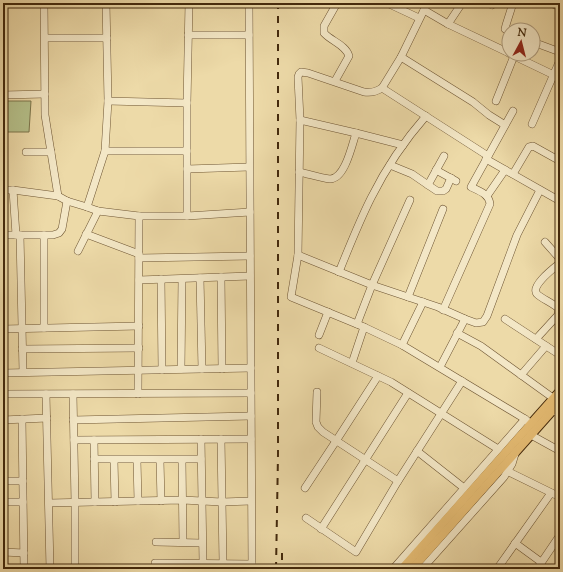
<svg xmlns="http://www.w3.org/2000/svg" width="563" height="572" font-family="'Sorts Mill Goudy',serif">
<rect width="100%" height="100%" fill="#eddaa8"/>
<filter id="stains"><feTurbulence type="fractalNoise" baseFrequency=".005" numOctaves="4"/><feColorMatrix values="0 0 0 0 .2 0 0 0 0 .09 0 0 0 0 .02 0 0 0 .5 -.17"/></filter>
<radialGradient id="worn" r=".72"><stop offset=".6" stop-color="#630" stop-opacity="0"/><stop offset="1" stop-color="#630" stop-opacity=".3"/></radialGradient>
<!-- green -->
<path fill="#b5c08a" stroke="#7c744b" d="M3,101h28l-2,31h-26z"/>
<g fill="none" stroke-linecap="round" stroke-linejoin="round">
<defs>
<g id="minor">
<path d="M44,3l1,112 13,81 9,5 20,6 11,4 41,5h48l63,-4"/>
<path d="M106,3l2,98 79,2 2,-100"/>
<path d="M249,3l3,566"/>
<path d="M387,3l32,15"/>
<path d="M427,3l-3,7 24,14 61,29"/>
<path d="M488,3l4,2"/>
<path d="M551,3l9,4"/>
<path d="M424,10l-23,47 -19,31c-6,4 -11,5 -18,4l-56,-19 -7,-1 -2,2 -1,3 2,43 -2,135 -7,42 73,30 38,18 123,74 6,5"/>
<path d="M448,24l14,-21"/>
<path d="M509,32l-4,-3 1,-4 7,-22"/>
<path d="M188,35h61"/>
<path d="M45,38h62"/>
<path d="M533,42l27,10"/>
<path d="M510,54l50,24"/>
<path d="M401,57l72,45 16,13 16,10"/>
<path d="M335,81l14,-25c-3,-11 -18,-15 -25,-23v-7l13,-23"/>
<path d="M382,88l106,68"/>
<path d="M3,95l42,-1"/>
<path d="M496,101l18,-45"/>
<path d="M300,120l56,13"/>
<path d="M532,124l28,-64"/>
<path d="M105,151h82"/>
<path d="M26,152h25"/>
<path d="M486,159l74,42"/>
<path d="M390,165l22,9 16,11 16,-29"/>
<path d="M187,169l62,-2"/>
<path d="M436,170l20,11"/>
<path d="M299,172c10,2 21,6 31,7 15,0 22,-34 26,-46l47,12"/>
<path d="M513,174l16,-27 4,-1 27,15"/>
<path d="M428,185l9,6h6l3,-2 5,-11"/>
<path d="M3,190h10l45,6"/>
<path d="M13,190l3,45"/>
<path d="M487,196l18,-26"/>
<path d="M87,207l18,-56 3,-50"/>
<path d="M187,216v-113"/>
<path d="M86,234l53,20"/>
<path d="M3,235h50l6,-2 3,-4 5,-28"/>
<path d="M20,235l3,137"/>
<path d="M44,235v93"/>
<path d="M545,242l15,17"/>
<path d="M78,251l20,-40"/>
<path d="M298,255l74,30 66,22 27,12 11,4 7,-1 4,-6 30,-81 23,-45"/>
<path d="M139,258l111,-2"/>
<path d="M339,272c10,-25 20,-50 32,-74 15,-30 33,-57 55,-82"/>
<path d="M221,277l1,92"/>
<path d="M200,278l2,91"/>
<path d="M161,279l1,91"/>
<path d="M139,280l111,-4"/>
<path d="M408,297l35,-88"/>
<path d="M443,310l47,-106c-1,-10 -11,-13 -19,-17l42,-76"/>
<path d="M505,319l55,36"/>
<path d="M357,324l15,-39 38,-85"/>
<path d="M3,329l136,-3"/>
<path d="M457,333l24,13 72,52"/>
<path d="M319,335l9,-23"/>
<path d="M536,339l22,-24 1,-6c-6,-6 -17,-10 -22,-15 -7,-8 17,-26 23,-31"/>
<path d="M402,345l21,-43"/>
<path d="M319,348l72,34 107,67"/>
<path d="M22,349l117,-1"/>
<path d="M352,363l12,-36"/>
<path d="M440,367l25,-48"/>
<path d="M181,369l1,-90"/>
<path d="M3,373l248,-5"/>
<path d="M521,375l25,-29"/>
<path d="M317,392l-1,30 2,5 5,5 75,49"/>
<path d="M3,394l248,-1"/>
<path d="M46,394l4,175"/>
<path d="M73,394l2,109v66"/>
<path d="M138,394l1,-178"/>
<path d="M548,408l12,6"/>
<path d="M22,419l2,150"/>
<path d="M3,420l44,-2"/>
<path d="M73,420l178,-4"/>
<path d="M531,435l29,16"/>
<path d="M201,439l2,124"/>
<path d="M221,439l2,124"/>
<path d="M74,440l177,-1"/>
<path d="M94,440l1,62"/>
<path d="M417,451l47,37"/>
<path d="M94,459h107"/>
<path d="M114,460l1,42"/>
<path d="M137,460l1,41"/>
<path d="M160,460l1,41"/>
<path d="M182,460l1,82"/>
<path d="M507,471l53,26"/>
<path d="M3,481h20"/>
<path d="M305,488l31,-47 42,-65"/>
<path d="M3,502h20"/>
<path d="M49,503l133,-3 40,2 29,-1"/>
<path d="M306,518l50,34 42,-71 64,-100"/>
<path d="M321,529l87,-136"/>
<path d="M156,542l46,1"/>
<path d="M515,543l26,19"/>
<path d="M3,552l21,1"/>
<path d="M155,569v-6l97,1"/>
<path d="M393,569l132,-150"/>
<path d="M422,569l82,-92 8,-13 3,-10"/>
<path d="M497,569l54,-76"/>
<path d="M537,569l23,-34"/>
</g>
<g id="major">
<path d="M402,569l158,-178"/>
<path d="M412,569l148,-167"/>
</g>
</defs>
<!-- minor casing -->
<use href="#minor" stroke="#6e5533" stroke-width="8"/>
<!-- major casing -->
<use href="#major" stroke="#43290c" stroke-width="10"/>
<!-- minor -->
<use href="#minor" stroke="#f3e7c6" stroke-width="7"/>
<!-- major -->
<use href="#major" stroke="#e6bd74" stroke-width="8"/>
<!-- rail -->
<g stroke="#43290c" stroke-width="2" stroke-dasharray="7 7" stroke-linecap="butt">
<path d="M282,553v16"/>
<path d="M276,569l2,-114v-452"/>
</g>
</g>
<!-- margin -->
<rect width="563" height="572" fill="none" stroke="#eddaa8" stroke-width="16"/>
<rect x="4" y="4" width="555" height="564" fill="none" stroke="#43290c" stroke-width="2"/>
<rect x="8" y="8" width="547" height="556" fill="none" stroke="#43290c"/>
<!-- north arrow -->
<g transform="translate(521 42) rotate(7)"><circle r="19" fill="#f3e7c6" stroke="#ad9b7c"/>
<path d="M0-3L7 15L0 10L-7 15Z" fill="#8f2418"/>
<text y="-6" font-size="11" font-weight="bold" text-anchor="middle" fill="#43290c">N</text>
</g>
<rect width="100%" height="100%" filter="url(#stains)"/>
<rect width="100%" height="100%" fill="url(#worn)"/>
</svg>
